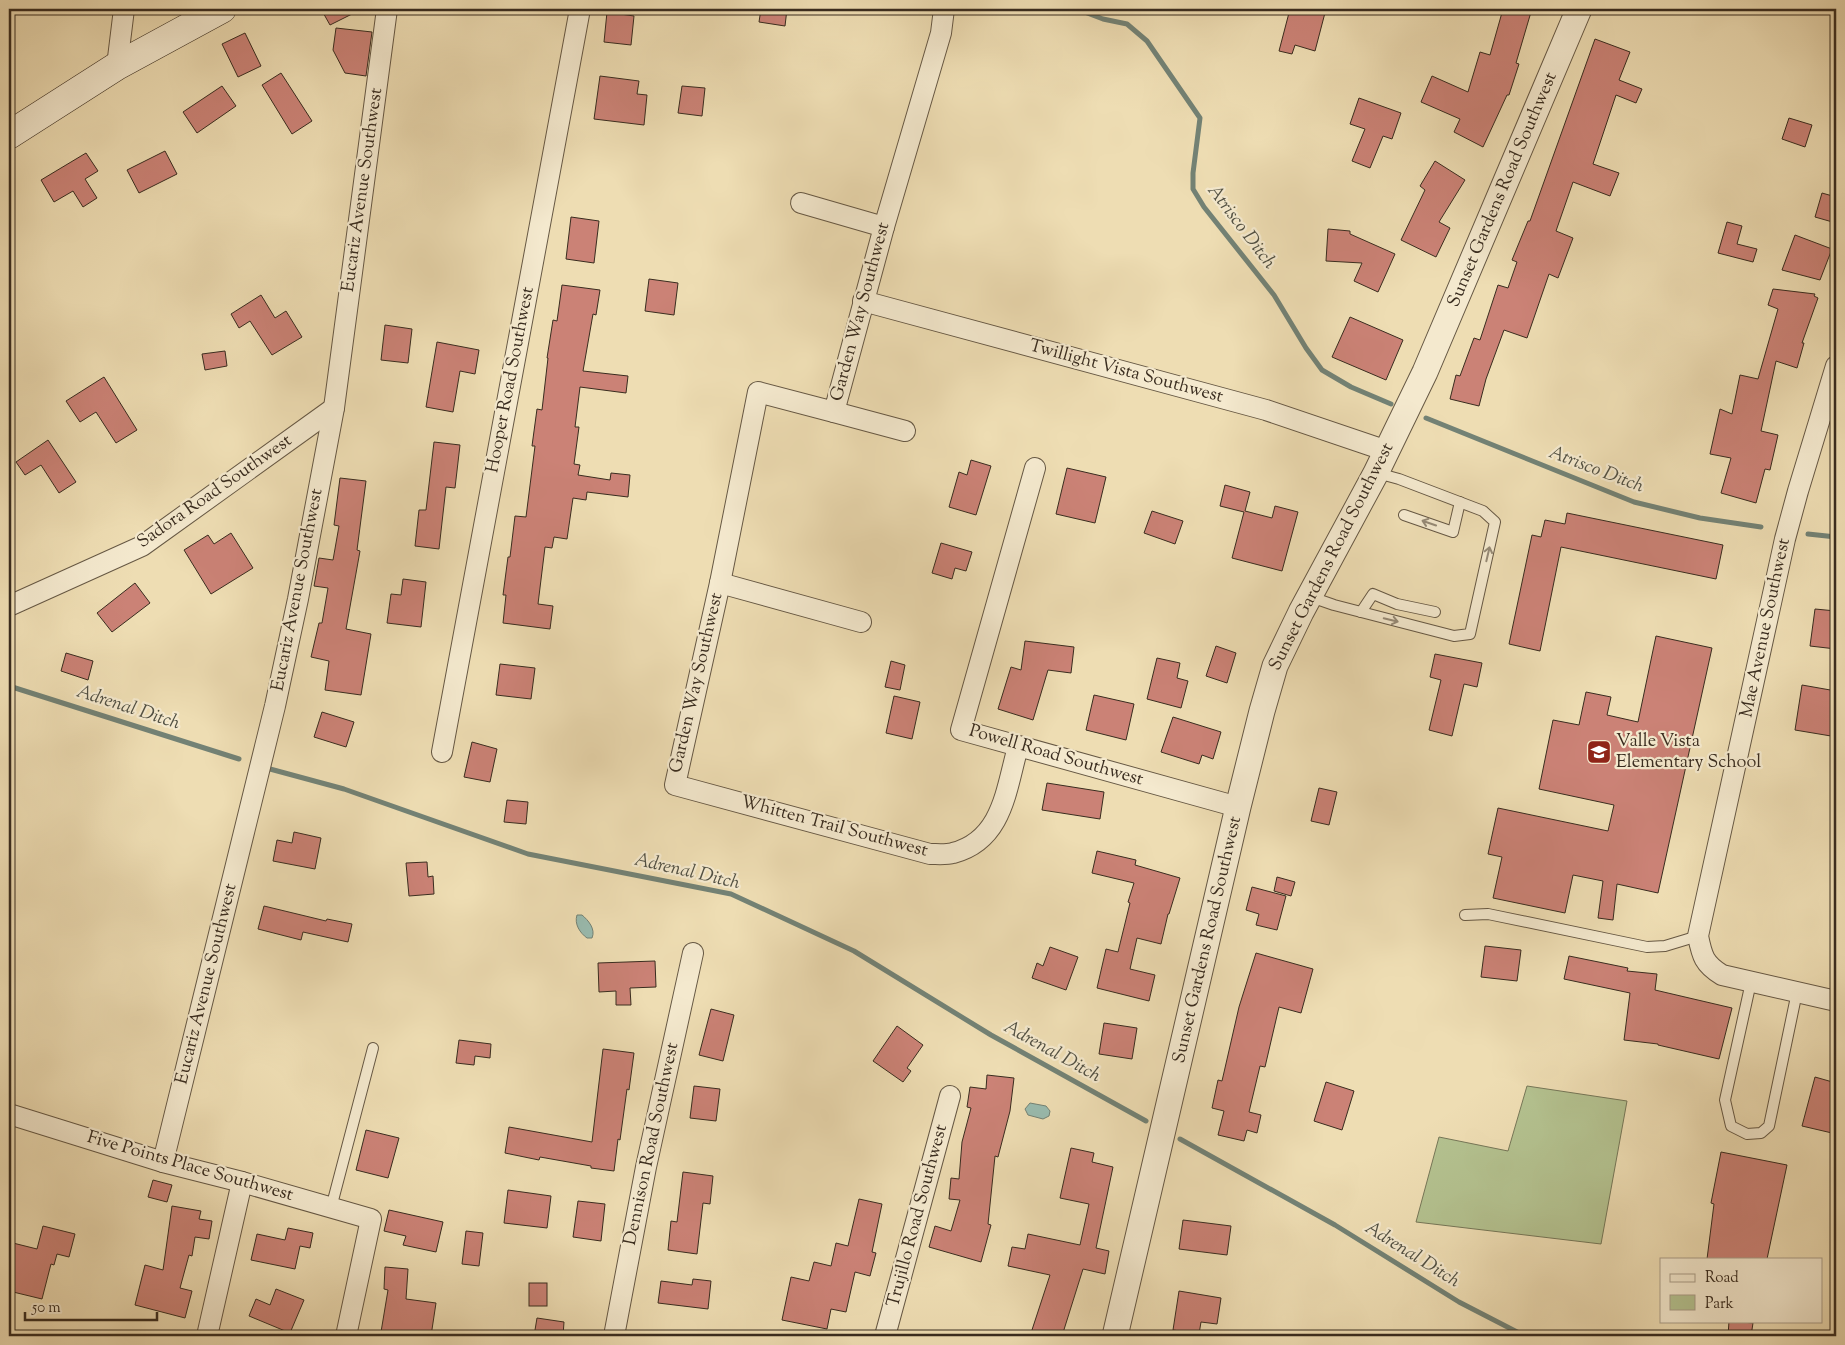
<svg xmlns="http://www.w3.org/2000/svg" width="1845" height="1345" font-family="'Sorts Mill Goudy',serif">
<rect width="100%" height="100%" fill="#eeddb3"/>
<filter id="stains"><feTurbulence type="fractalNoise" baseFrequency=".004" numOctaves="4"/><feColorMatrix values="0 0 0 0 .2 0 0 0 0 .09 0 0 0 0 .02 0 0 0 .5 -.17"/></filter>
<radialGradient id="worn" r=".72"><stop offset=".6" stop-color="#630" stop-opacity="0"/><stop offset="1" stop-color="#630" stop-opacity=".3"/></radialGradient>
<!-- green -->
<path fill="#b4c290" stroke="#767758" d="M1527,1086l100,15 -26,143 -185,-22 23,-85 69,14z"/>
<!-- water -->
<g fill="#99bbaf" stroke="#738275">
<path d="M577,915h5c6,5 14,14 10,23h-5c-7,-5 -13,-14 -10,-23z"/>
<path d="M1030,1103l16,3 4,5 -1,5 -6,3 -15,-4 -3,-6z"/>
</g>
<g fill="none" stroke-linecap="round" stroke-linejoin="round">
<!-- stream -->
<g stroke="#738275" stroke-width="5">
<path d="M1080,9l2,2 21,8 24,5 20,17 53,77 -7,55v16l11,18 70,88 32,53 16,22 29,17 40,17"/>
<path d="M1426,418l208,84 66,16 61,9"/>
<path d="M1808,534l28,3"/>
<path d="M9,686l230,73"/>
<path d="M270,769l74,20 184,65 203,40 123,57 137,84 155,86"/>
<path d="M1180,1139l155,86 124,77 66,34"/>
</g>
</g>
<!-- building -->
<g fill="#cb8276" stroke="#392c1f">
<path d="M321,9h41l-32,16z"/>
<path d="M761,9h26l-2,17 -26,-4z"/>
<path d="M1290,9h36l-11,42 -20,-6 -3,9 -13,-3z"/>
<path d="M1503,9h17l11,3 -15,51 3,1 -10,31h-2l-24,52 -29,-15 6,-13 -39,-17 11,-26 36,16 12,-40 10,3z"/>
<path d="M607,12l27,4 -3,29 -27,-3z"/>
<path d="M336,28l36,4 -6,44 -21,-3 -12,-23z"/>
<path d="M245,33l16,33 -23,11 -16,-33z"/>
<path d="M1595,39l35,13 -11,28 23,9 -6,14 -20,-8 -23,69 26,9 -9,23 -37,-14 -17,49 17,7 -15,40 -9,-4 -22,64 -23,-8 -18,49 -7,27 -29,-7 6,-24 4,1 14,-38 6,2 18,-55 10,3 9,-26 -5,-2 16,-39h2z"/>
<path d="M281,73l31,48 -20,13 -30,-49z"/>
<path d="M600,76l39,5 -2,13 10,1 -3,30 -50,-6z"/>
<path d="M222,86l14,20 -39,27 -14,-21z"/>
<path d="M682,86l23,2 -3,28 -24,-3z"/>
<path d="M1359,98l42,15 -9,26 -9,-3 -13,32 -18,-7 13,-32 -15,-5z"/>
<path d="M1789,118l23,7 -7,22 -23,-8z"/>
<path d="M165,151l12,23 -38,19 -12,-23z"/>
<path d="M86,153l12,18 -13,8 12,19 -14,9 -10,-16 -19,11 -13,-22z"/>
<path d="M1435,161l30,19 -26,42 11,6 -14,29 -35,-17 24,-50 -5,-4z"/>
<path d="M1822,193l14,4v26l-21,-6z"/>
<path d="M571,217l28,4 -5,42 -28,-4z"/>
<path d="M1727,222l15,4 -5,18 20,5 -4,13 -35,-9z"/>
<path d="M1328,229l22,2v3l45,20 -17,38 -24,-11 8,-18 -36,-2z"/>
<path d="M1795,235l37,14 -12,31 -38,-10z"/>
<path d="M649,279l29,4 -4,32 -29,-4z"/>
<path d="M562,285l38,5 -4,25 -3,-1 -10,57 45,5 -2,17 -46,-6 -5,40h4l-5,37 6,1 -2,10 32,5 1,-7 19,2 -2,22 -41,-5 -1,8 -13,-2 -6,41 -13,-2 -2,11 -7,-1 -7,57 15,2 -3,23 -47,-6 3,-28h-3l5,-38h2l5,-41 11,1 9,-71h-3l5,-37 5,1 6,-52h-1l6,-38 4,1z"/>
<path d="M1773,289l42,5 -1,2 4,2 -16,45h2l-7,25 -21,-7 -15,70 17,4 -8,35 -5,-1 -9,34 -35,-10 10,-35 -21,-4 10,-45 12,5 8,-39 18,4 20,-70 -10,-4z"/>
<path d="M261,295l14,23 11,-7 16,26 -30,18 -22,-34 -11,7 -8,-14z"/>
<path d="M1350,317l53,23 -17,40 -54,-23z"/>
<path d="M385,325l27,4 -4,34 -27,-3z"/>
<path d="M437,342l42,8 -4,24 -15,-3 -7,41 -27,-5z"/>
<path d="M225,351l2,15 -22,4 -3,-16z"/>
<path d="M104,377l33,53 -21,13 -20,-31 -16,10 -14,-21z"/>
<path d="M48,440l28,42 -17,11 -18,-28 -16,10 -9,-13z"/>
<path d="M434,442l26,3 -5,43 -9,-1 -7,62 -24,-3 4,-36h7z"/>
<path d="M971,460l20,6 -15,49 -27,-8 10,-35 8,3z"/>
<path d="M1067,468l39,9 -11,46 -39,-9z"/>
<path d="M340,478l26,3 -9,69 3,1 -14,78 25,5 -10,61 -36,-5 4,-29 -18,-4 8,-34h3l6,-35 -14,-2 5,-28 14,2 6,-34 -5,-1z"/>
<path d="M1225,485l25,7 -5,19 27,7 3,-12 23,6 -16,59 -50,-13 12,-46 -24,-6z"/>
<path d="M1152,511l31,10 -8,23 -31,-11z"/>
<path d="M1567,513l156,32 -7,34 -155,-32 -21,104 -31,-7 23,-109 9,2 4,-17 20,4z"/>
<path d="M231,533l22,35 -42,26 -27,-44 24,-15 6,9z"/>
<path d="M941,543l31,9 -6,19 -11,-3 -3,11 -20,-6z"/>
<path d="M403,579l23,3 -5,45 -34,-4 4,-29 10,1z"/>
<path d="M135,583l15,20 -38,29 -15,-19z"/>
<path d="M1815,609l21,2v38l-26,-3z"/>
<path d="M1656,636l56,12 -54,245 -41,-9 -4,36 -15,-2 5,-37 -30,-6 -8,38 -72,-15 9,-41 -14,-3 10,-46 110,23 6,-26 -75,-16 14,-69 26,5 7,-33 25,5 -4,18 31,7z"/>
<path d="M1025,641l49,6 -3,26 -23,-3 -15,50 -35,-11 13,-42 10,3z"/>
<path d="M1216,646l20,7 -9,30 -21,-7z"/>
<path d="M66,653l27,8 -5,19 -27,-9z"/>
<path d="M1435,654l47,9 -5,24 -13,-3 -12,52 -23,-6 12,-50 -11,-3z"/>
<path d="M1157,658l23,5 -3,15 11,3 -7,27 -34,-9z"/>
<path d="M891,661l14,4 -5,25 -15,-3z"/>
<path d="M500,664l35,4 -4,31 -35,-4z"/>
<path d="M1802,685l34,6v12l-5,33 -36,-6z"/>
<path d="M1094,695l40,9 -8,36 -40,-10z"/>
<path d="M894,696l26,6 -8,37 -26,-6z"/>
<path d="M322,712l32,10 -8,25 -32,-10z"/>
<path d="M1173,717l48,15 -8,27 -11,-4 -3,9 -38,-12z"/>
<path d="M472,742l25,7 -7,33 -26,-5z"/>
<path d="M1047,783l57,9 -4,27 -58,-9z"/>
<path d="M1319,788l18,4 -8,33 -18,-4z"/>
<path d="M507,800l21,2 -2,22 -22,-2z"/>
<path d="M294,832l27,6 -6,31 -42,-8 4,-21 15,3z"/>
<path d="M1097,851l39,9 -1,5 45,13 -11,36h-1l-7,30 -24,-6 -7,31 25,6 -6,26 -52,-13 9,-39 12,3 12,-49 -2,-1 6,-19 -42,-10z"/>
<path d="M427,862l1,15 5,-1 1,18 -25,2 -3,-33z"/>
<path d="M1277,877l18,5 -4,14 -17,-5z"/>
<path d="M1252,887l34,9 -9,34 -21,-5 3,-11 -13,-4z"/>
<path d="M264,906l62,15 1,-2 25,5 -4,18 -45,-10 -2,8 -43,-11z"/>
<path d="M1485,946l36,4 -4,31 -36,-4z"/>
<path d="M1050,947l28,10 -12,33 -34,-12 5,-15 6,3z"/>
<path d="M1256,953l57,16 -12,44 -22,-6 -14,60 -5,-1 -11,46 12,3 -4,18 -10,-3 -3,11 -26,-6 6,-24 -12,-3 6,-28 4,1 17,-74z"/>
<path d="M1569,956l59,12 -1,3 30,3 -2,16 77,18 -13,51 -61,-14v-1l-34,-4 6,-47 -66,-14z"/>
<path d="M655,961l1,26 -26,1 1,17h-15v-14l-17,1 -1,-29z"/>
<path d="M711,1009l23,6 -11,46 -24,-6z"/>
<path d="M1104,1023l33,5 -5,31 -33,-5z"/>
<path d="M897,1026l26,19 -16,23 4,3 -8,11 -30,-21z"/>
<path d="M459,1040l32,4 -1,14 -15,-2 -1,9 -18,-2z"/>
<path d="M603,1049l31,4 -5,37 -2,-1 -7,51 -2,-1 -4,32 -23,-3v-2l-51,-9 -1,3 -34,-7 4,-26 83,15z"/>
<path d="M987,1075l27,3 -4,33 -12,46 -3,-1 -7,68 3,1 -10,37 -52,-15 6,-21 16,5 9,-31 -11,-1 2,-21 8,1 3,-37 9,-34 -4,-1 3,-20 16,2z"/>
<path d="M1815,1077l21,6v34l-4,16 -30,-7z"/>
<path d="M1326,1082l28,9 -12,39 -28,-9z"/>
<path d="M694,1086l26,3 -4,32 -26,-3z"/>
<path d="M366,1130l33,8 -11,40 -32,-8z"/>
<path d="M1071,1148l23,5 -2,9 21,5 -17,81 13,3 -4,23 -22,-5 -21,67h-32l20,-61 -42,-9 4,-19 13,2 3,-15 52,11 9,-41 -29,-6z"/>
<path d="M1721,1152l66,13 -20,94h-60l7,-55 -3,-1z"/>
<path d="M683,1172l30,4 -3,28 -7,-1 -6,51 -29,-4 3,-29 6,1z"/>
<path d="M153,1180l19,5 -5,17 -19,-5z"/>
<path d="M508,1190l43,6 -4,32 -43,-5z"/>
<path d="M859,1199l23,5 -10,48 4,1 -6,23 -15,-4 -9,40 -15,-3 -4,20 -45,-9 9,-43 18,4 5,-19 17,4 5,-23 12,3z"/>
<path d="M578,1201l27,3 -4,37 -28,-4z"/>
<path d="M172,1206l29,5 -2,8 13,2 -3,18 -14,-2 -3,19 -3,-1 -9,33 12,3 -7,27 -50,-13 10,-40 18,5z"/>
<path d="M389,1210l54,12 -7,30 -33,-7 3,-9 -22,-5z"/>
<path d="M1183,1220l48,6 -4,29 -48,-6z"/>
<path d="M43,1226l32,8 -6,23 -12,-3 -3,11 -3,-1 -9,35 -33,-8v-49l28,7z"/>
<path d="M288,1228l25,5 -3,15 -10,-2 -5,23 -44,-9 6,-26 28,6z"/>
<path d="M466,1231l17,2 -4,33 -17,-2z"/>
<path d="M385,1267l23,2 -2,30 30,4 -5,33h-21l-29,-4 7,-42 -4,-1z"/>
<path d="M693,1279l18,2 -3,28 -50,-6 3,-22 31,4z"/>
<rect x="529" y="1283" width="18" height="23"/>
<path d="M276,1289l28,11 -14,33 -41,-17 7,-17 14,6z"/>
<path d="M1179,1291l42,7 -4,26 -16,-2 -2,12 -26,-4z"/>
<path d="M537,1318l27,4 -1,14h-29z"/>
<path d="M1729,1321l24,2 -2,13h-23z"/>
</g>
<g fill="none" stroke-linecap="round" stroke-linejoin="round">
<defs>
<g id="service">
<path d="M1404,515l49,17 7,-30"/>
<path d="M1311,597l23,8 120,31 16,-2 25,-112 -12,-11 -84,-32 -22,-6"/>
<path d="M1361,612l12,-18 24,10 38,8"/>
<path d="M1465,915l23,-1 159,33 18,-1 33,-10"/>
<path d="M1751,982l-26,118 6,26 16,8 14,-1 8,-7 28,-134"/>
<path d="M331,1208l42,-160"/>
</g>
<g id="minor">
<path d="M944,9l-3,24 -57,194 -50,185 -76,-20 -38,191 -45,202 255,69c7,0 16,1 23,-1 50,-13 53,-64 65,-106"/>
<path d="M117,66l7,-57"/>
<path d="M801,203l83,24"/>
<path d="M863,301l403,109 121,41"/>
<path d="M1836,366l-38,125 -13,48 -87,397c4,20 6,28 24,39l114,26"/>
<path d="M834,412l71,19"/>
<path d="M1035,468l-74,262 277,77"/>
<path d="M720,583l141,39"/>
<path d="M9,606l133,-60 192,-138"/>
<path d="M442,752l138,-743"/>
<path d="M9,1114l154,48 79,20 129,37 -25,117"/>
<path d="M163,1162l112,-456 23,-107 36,-191 53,-399"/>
<path d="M207,1336l35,-154"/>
<path d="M614,1336l32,-169 47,-214"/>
<path d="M885,1336l65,-240"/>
</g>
<path id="tertiary" d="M1115,1336l123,-529 24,-96 13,-45 26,-54 75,-139 49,-101 154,-363"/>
<path id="secondary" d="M9,135l108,-69 105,-57"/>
</defs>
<!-- service casing -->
<use href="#service" stroke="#665844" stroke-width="12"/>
<!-- minor casing -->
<use href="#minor" stroke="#665844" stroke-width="22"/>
<!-- tertiary casing -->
<use href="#tertiary" stroke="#665844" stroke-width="27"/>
<!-- secondary casing -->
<use href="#secondary" stroke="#392c1f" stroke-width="29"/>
<!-- service -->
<use href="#service" stroke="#f4e9ce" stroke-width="10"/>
<!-- minor -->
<use href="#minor" stroke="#f4e9ce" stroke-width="20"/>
<!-- tertiary -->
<use href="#tertiary" stroke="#f4e9ce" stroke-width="25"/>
<!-- secondary -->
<use href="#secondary" stroke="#f4e9ce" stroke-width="28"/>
</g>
<!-- one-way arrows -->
<defs><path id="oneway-shaft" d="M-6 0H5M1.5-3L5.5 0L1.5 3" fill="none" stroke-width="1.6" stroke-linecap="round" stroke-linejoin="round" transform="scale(1.25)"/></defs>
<g stroke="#968a76">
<use href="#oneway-shaft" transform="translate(1429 523) rotate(-161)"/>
<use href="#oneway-shaft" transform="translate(1488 554) rotate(-77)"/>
<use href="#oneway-shaft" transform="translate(1391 620) rotate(14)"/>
</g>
<!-- icons -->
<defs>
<symbol id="school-square" viewBox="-11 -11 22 22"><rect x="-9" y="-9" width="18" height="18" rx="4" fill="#8f2418" stroke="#f4e9ce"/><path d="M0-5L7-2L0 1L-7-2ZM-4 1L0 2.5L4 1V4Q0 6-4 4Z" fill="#fff"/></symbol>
</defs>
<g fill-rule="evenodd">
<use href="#school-square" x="1585" y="738" width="28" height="28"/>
</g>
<g text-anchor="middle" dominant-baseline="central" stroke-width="4.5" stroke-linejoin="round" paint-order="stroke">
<!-- street labels -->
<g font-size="18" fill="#392c1f" stroke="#f4e9ce">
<text transform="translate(363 190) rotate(-82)">Eucariz Avenue Southwest</text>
<text transform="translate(1503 190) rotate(-67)">Sunset Gardens Road Southwest</text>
<text transform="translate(861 312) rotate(-75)">Garden Way Southwest</text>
<text transform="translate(1126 372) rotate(15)">Twillight Vista Southwest</text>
<text transform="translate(511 380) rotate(-79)">Hooper Road Southwest</text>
<text transform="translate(215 492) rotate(-35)">Sadora Road Southwest</text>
<text transform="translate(1332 557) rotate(-63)">Sunset Gardens Road Southwest</text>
<text transform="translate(298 590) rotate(-79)">Eucariz Avenue Southwest</text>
<text transform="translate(1766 628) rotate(-78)">Mae Avenue Southwest</text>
<text transform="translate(697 683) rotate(-77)">Garden Way Southwest</text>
<text transform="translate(1056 756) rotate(16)">Powell Road Southwest</text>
<text transform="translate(834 827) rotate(15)">Whitten Trail Southwest</text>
<text transform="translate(1208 940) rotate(-77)">Sunset Gardens Road Southwest</text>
<text transform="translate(207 984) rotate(-76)">Eucariz Avenue Southwest</text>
<text transform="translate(652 1144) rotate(-78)">Dennison Road Southwest</text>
<text transform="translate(190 1167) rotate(16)">Five Points Place Southwest</text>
<text transform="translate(918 1216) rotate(-75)">Trujillo Road Southwest</text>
</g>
<!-- poi labels -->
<g font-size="18" fill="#392c1f" stroke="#f4e9ce" text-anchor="start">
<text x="1616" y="742">Valle Vista<tspan x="1616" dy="21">Elementary School</tspan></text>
</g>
<!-- water labels -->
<g font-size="19" font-style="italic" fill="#515043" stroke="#f4e9ce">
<text transform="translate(1241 227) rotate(53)">Atrisco Ditch</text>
<text transform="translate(1596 470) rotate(21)">Atrisco Ditch</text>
<text transform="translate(128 708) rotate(18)">Adrenal Ditch</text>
<text transform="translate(687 872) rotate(13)">Adrenal Ditch</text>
<text transform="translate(1052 1052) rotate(29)">Adrenal Ditch</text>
<text transform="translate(1412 1255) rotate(32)">Adrenal Ditch</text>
</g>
</g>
<!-- margin -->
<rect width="1845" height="1345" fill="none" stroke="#eeddb3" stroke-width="30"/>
<rect x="10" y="10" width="1825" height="1325" fill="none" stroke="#392c1f" stroke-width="2.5"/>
<rect x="15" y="15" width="1815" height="1315" fill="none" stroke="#392c1f"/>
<!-- legend -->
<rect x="1660" y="1258" width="162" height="65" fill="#f4e9ce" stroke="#a99d88"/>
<rect x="1670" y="1274" width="25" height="8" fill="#f4e9ce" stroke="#a99d88"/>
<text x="1705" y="1282" font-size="15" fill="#392c1f">Road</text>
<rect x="1670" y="1295" width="25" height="15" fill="#b4c290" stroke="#a99d88"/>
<text x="1705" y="1308" font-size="15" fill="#392c1f">Park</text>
<!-- scale -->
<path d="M25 1312v8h132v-8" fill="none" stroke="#392c1f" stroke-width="2.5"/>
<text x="32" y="1312" font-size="15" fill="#392c1f" stroke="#f4e9ce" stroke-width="4" paint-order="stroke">50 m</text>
<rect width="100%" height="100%" filter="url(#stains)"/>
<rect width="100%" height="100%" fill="url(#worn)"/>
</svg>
